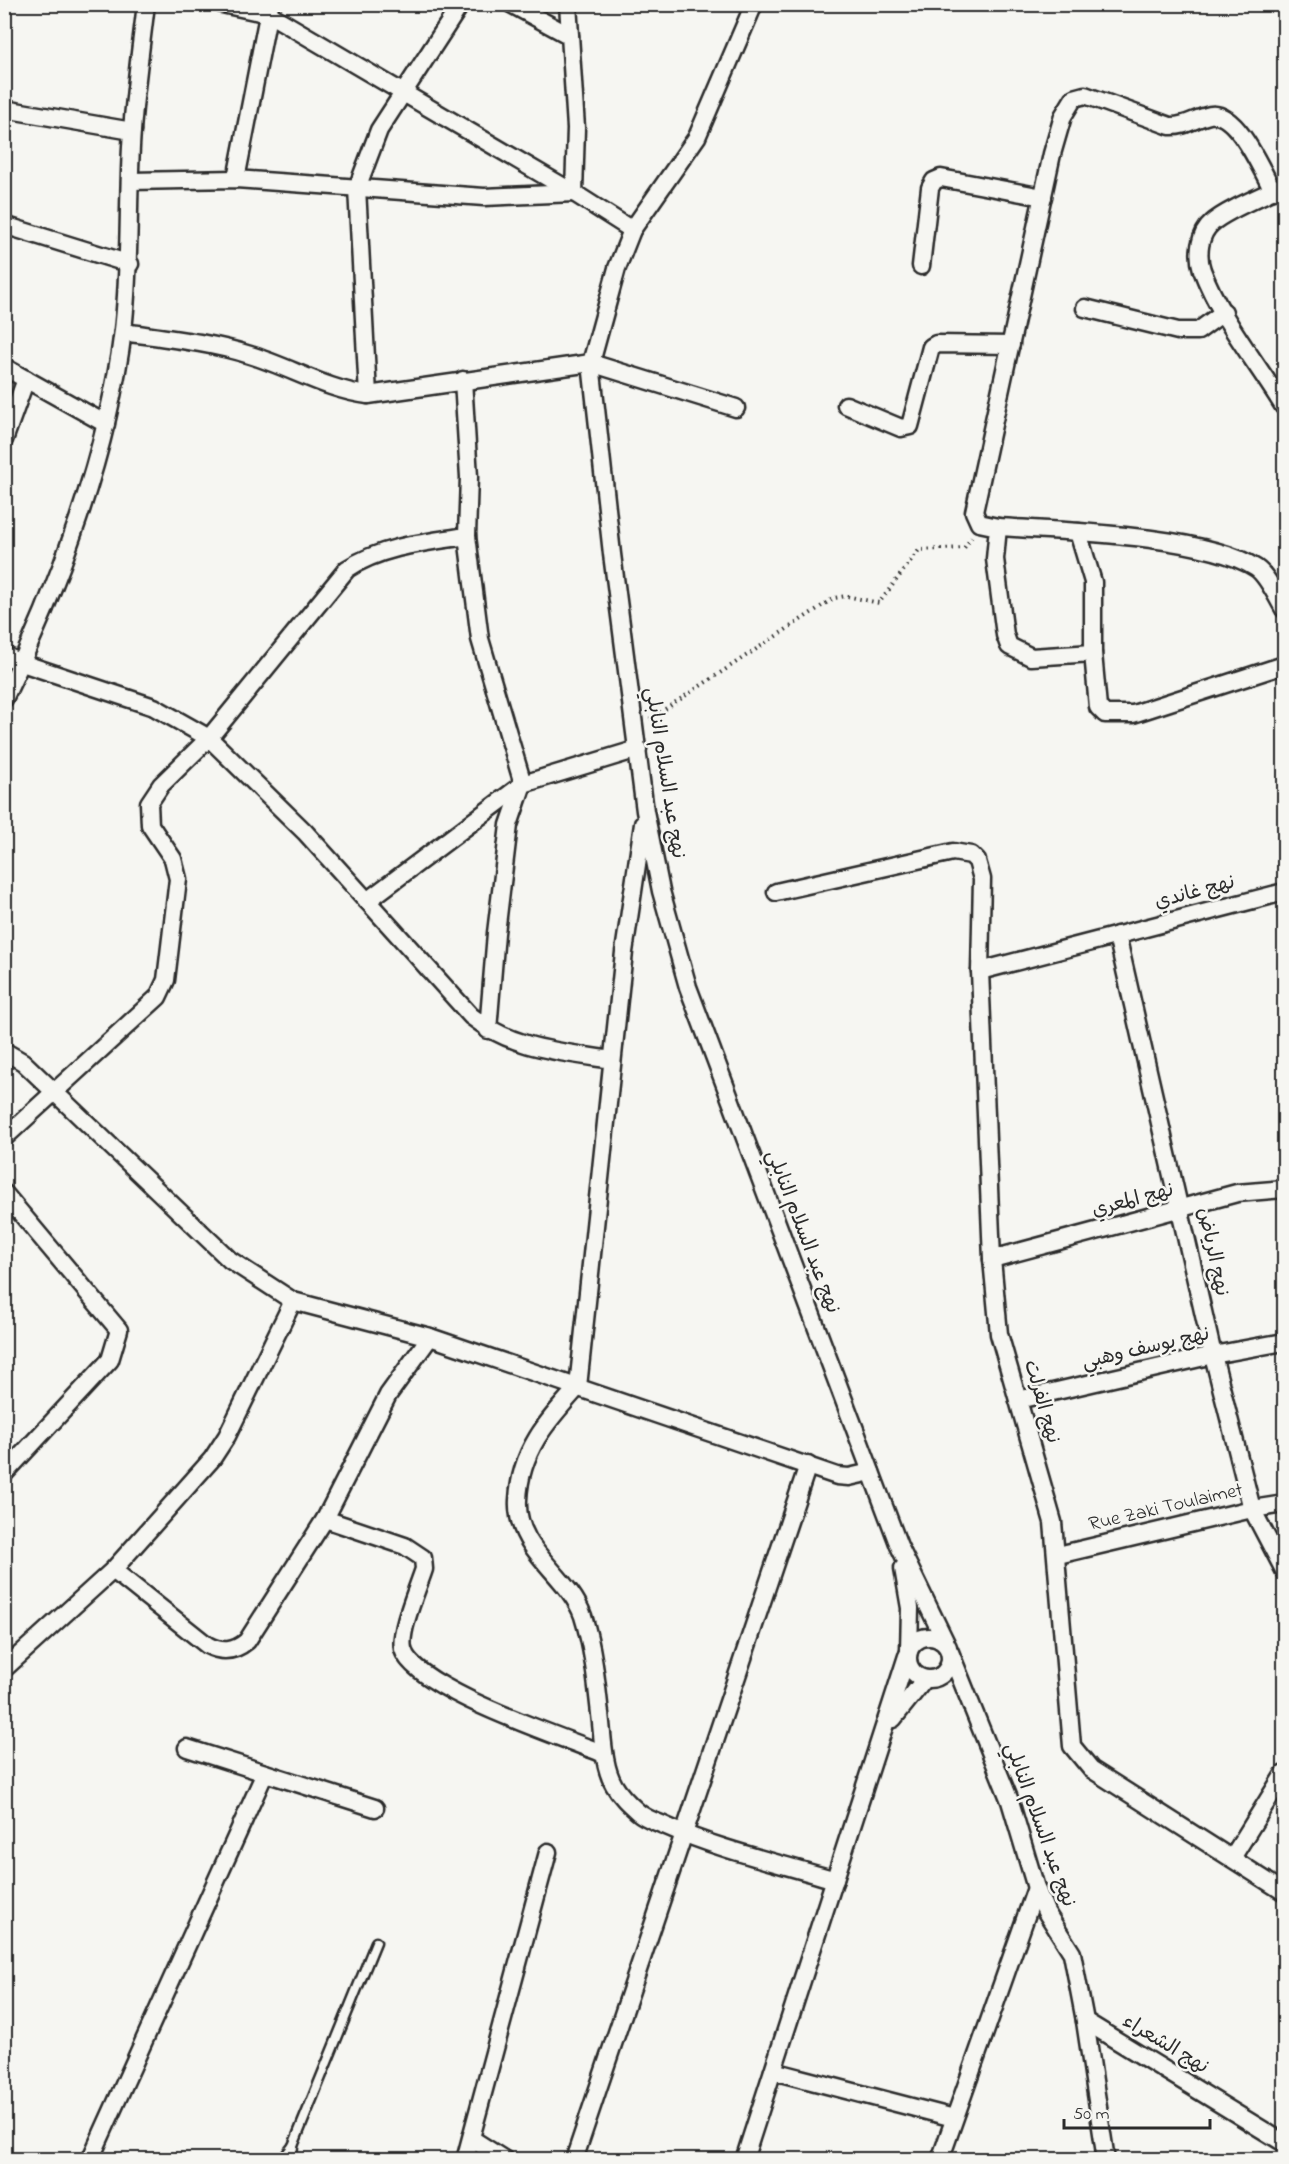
<svg xmlns="http://www.w3.org/2000/svg" width="1289" height="2164" font-family="'Indie Flower','Playpen Sans Arabic',sans-serif">
<rect width="100%" height="100%" fill="#f6f6f2"/>
<filter id="ink" filterUnits="userSpaceOnUse"><feTurbulence type="fractalNoise" baseFrequency=".0167" numOctaves="2"/><feDisplacementMap in="SourceGraphic" scale="12" xChannelSelector="R" yChannelSelector="G"/><feConvolveMatrix kernelMatrix="1 2 1 2 8 2 1 2 1" color-interpolation-filters="sRGB"/></filter>
<g filter="url(#ink)">
<g fill="none" stroke-linecap="round" stroke-linejoin="round">
<defs>
<g id="service">
<path d="M282,2160l11,-14"/>
<path d="M292,2160l1,-14 83,-204"/>
</g>
<g id="minor">
<path d="M222,4l47,10 305,179 58,37"/>
<path d="M511,4l59,32"/>
<path d="M754,4l-57,133 -65,93 -15,38 -26,95 21,191 33,257 16,80 27,96 211,559 49,101"/>
<path d="M4,109l128,22"/>
<path d="M236,179l34,-174"/>
<path d="M131,181l105,-2 248,18 90,-4 2,-65 -8,-124"/>
<path d="M1284,185c-19,10 -58,25 -72,38 -13,11 -15,32 -10,47 18,48 55,93 82,137"/>
<path d="M1273,191c-11,-20 -36,-81 -63,-76 -15,3 -24,12 -40,11l-85,-31 -11,3 -11,18 -11,38 -78,358 5,11 19,4 -3,32 10,76 4,11 22,11 62,-4 5,54 7,7h28l151,-49"/>
<path d="M4,225l126,39"/>
<path d="M921,266l9,-78 4,-7 7,-3 102,19"/>
<path d="M1085,308l93,23h20l26,-19"/>
<path d="M123,332c42,6 86,10 127,23 40,12 77,35 118,40l223,-32 145,45"/>
<path d="M4,367l102,57"/>
<path d="M463,380l6,97 -2,59 13,103 43,145 -14,41 -13,108 -8,97"/>
<path d="M368,395l-11,-207 22,-58 82,-126"/>
<path d="M846,405l55,23 9,-2 21,-79 5,-3 75,1"/>
<path d="M4,440l22,-61"/>
<path d="M998,527c63,4 208,8 258,41 12,8 21,30 28,41"/>
<path d="M1078,532l15,50v71"/>
<path d="M4,655l18,8 132,44 55,31 96,94 166,184c41,33 91,36 141,44"/>
<path d="M4,699c53,-107 105,-250 119,-369 8,-67 4,-133 9,-199 3,-42 9,-85 14,-127"/>
<path d="M643,824l-19,128 -46,435c-31,34 -58,64 -60,113 -3,50 50,74 65,116 11,35 14,71 18,107 2,20 3,45 13,62 6,11 15,19 24,27 8,7 19,10 28,14 54,24 113,37 169,54"/>
<path d="M776,892l177,-40 18,3 6,6 5,18 -2,92 12,288 7,75 54,188 19,224 19,23 193,123"/>
<path d="M367,901l156,-117 115,-35"/>
<path d="M1117,935l96,420 39,154 32,61"/>
<path d="M980,971l304,-79"/>
<path d="M4,1051l19,11 207,198 63,41 137,36 407,139 12,1 22,-5"/>
<path d="M4,1138l154,-141 8,-17 12,-101 -5,-20 -23,-34 -1,-22 12,-18 48,-47 138,-169c35,-23 80,-27 120,-33"/>
<path d="M4,1193l115,137 -9,30 -106,114"/>
<path d="M992,1259l245,-66 47,-4"/>
<path d="M1018,1400l195,-45 71,-13"/>
<path d="M325,1519l80,27 18,12 1,11c-6,19 -25,61 -21,80 9,39 162,89 201,105"/>
<path d="M1058,1555l194,-46 32,-5"/>
<path d="M903,1568l7,40 -1,43"/>
<path d="M113,1570l94,75c15,8 27,7 40,-4l78,-122 63,-124 42,-58"/>
<circle cx="929" cy="1658" r="21"/>
<path d="M950,1652l60,149 26,87 10,24 26,41 13,68 21,139"/>
<path d="M4,1669l109,-99 99,-111 15,-23 66,-135"/>
<path d="M893,1719l32,-40"/>
<path d="M187,1748l188,60"/>
<path d="M1232,1858l52,-84"/>
<path d="M1085,2021l199,122"/>
<path d="M773,2071l181,47"/>
<path d="M472,2139l33,21"/>
<path d="M90,2160l175,-387"/>
<path d="M465,2160l83,-308"/>
<path d="M574,2160l234,-695"/>
<path d="M744,2160l163,-504"/>
<path d="M940,2160l96,-272"/>
</g>
</defs>
<!-- service casing -->
<use href="#service" stroke="#2b2b2b" stroke-width="13"/>
<!-- minor casing -->
<use href="#minor" stroke="#2b2b2b" stroke-width="21"/>
<!-- path -->
<path stroke="#2b2b2b" stroke-width="4" stroke-dasharray="1.5 4.5" stroke-linecap="butt" d="M650,719l184,-121 12,-2 33,7 40,-53 45,-2 8,-11"/>
<!-- service -->
<use href="#service" stroke="#f6f6f2" stroke-width="8"/>
<!-- minor -->
<use href="#minor" stroke="#f6f6f2" stroke-width="16"/>
</g>
</g>
<g text-anchor="middle" dominant-baseline="central" stroke-width="5" stroke-linejoin="round" paint-order="stroke">
<!-- street labels -->
<g font-size="20" fill="#2b2b2b" stroke="#f6f6f2">
<text transform="translate(664 773) rotate(81)">نهج عبد السلام النابلي</text>
<text transform="translate(1195 893) rotate(-15)">نهج غاندي</text>
<text transform="translate(1133 1201) rotate(-15)">نهج المعري</text>
<text transform="translate(802 1232) rotate(69)">نهج عبد السلام النابلي</text>
<text transform="translate(1212 1252) rotate(78)">نهج الرياض</text>
<text transform="translate(1146 1349) rotate(-13)">نهج يوسف وهبي</text>
<text transform="translate(1041 1402) rotate(74)">نهج الفرلت</text>
<text transform="translate(1166 1508) rotate(-13)">Rue Zaki Toulaimet</text>
<text transform="translate(1039 1825) rotate(70)">نهج عبد السلام النابلي</text>
<text transform="translate(1165 2045) rotate(31)">نهج الشعراء</text>
</g>
</g>
<!-- margin -->
<rect width="1289" height="2164" fill="none" stroke="#f6f6f2" stroke-width="24"/>
<rect x="12" y="12" width="1265" height="2140" fill="none" stroke="#2b2b2b" stroke-width="2" filter="url(#ink)"/>
<!-- scale -->
<path d="M1064 2119v9h146v-9" fill="none" stroke="#2b2b2b" stroke-width="3"/>
<text x="1073" y="2119" font-size="18" fill="#2b2b2b" stroke="#f6f6f2" stroke-width="4.5" paint-order="stroke">50 m</text>
</svg>
